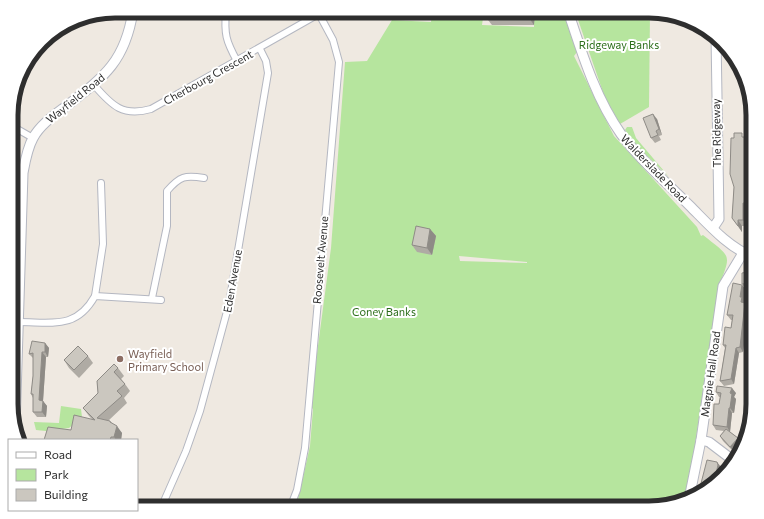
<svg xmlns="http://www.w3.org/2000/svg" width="764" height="519" font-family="Commissioner,sans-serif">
<rect width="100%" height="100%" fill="#efe9e1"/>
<!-- green -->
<g fill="#b6e59e" fill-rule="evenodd">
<path d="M432,11h52l-2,14 52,2v-16h29l14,41 -3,4 40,80 83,91 4,9 2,-1c30,24 28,18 15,54l-31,210 -37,9h-354l14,-62 3,-37 -3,-3 21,-158 14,-186 22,-1 25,-41 39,2zM459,256l68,6v1l-67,-2z"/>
<path d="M575,11h75l-1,96 -29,17 -15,-26z"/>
<path d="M627,127h5l4,11 33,39 -33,-32 -11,-15z"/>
<path d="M61,406l20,3 1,8 -13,11 -23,3 -10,-1 -2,-8 25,1z"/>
</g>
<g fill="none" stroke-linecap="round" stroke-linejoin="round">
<defs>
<g id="street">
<path d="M226,11c-2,23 0,30 11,50"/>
<path d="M94,85c18,21 29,32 57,24l173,-98"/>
<path d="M12,126l21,12"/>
<path d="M95,296l8,-52 -2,-61"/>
<path d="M152,298l15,-72v-35c13,-15 18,-16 37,-13"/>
<path d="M18,322c34,0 58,8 77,-26l66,4"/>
<path d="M161,508l25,-57 14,-40 29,-107 39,-231 -2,-12 -6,-12"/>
<path d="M290,508l7,-18 8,-42 34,-386 -6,-22 -14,-26"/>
</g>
<g id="secondary">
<path d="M568,11c14,42 27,86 53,123 19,26 46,49 69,72 19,19 38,41 63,51"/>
<path d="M713,228l6,-9 -3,-183"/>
<path d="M15,427l8,-254c2,-11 4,-24 10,-35 7,-13 20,-22 32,-31 39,-30 60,-45 68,-96"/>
<path d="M701,440l8,2 25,19"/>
<path d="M689,499l12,-59 22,-154 20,-33"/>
</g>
</defs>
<!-- street casing -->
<use href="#street" stroke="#b4b7c1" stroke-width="8"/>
<!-- secondary casing -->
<use href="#secondary" stroke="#b4b7c1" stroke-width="11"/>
<!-- street -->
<use href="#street" stroke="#fff" stroke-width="6"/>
<!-- secondary -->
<use href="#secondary" stroke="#fff" stroke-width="9"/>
</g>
<!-- wall -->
<g fill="#afaba4">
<path d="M535,11l-1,14h-42l-8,-10z"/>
<path d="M657,119l5,16 -3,1 2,4 -6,3 -4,-5z"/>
<path d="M745,137l6,6v23l2,3v13h-1l-1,9 2,2v16h-6v17h-5v6l-10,-14 2,-31z"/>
<path d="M430,229l6,7 -4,19 -15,-3 -5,-7z"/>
<path d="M753,271v17l-8,1 -3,-5z"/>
<path d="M742,285l4,5 -2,11 5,7 -6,44 -4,1 -5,31 -10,2 -4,-5 5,-33 -2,-3 8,-17 1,-8h-1l-4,-5z"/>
<path d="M45,343l4,5 -1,9h-2l-3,44 4,5 -1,11h-9l-4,-5v-14l-2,-4 2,-18v-18l-4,-4z"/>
<path d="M88,356l5,7 -14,15 -10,-10 -5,-8z"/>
<path d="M118,368l6,8 -3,3 4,5 5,7 -6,7 3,5 -19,18h2l12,12 -1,7h-77l27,-10 21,-11 -3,-3 -6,-8 15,-15 -1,-12z"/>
<path d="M716,392l20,1 -2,4 2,2 -2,14h-2l-2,19 8,6 3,5 -7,9 -11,-11 -3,-5 4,-5 -8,-1 -3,-5 6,-21 1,-7h-1z"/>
</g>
<!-- shaded-wall -->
<g fill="#8e8b86">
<path d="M527,11h8l-1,14 -7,-10z"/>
<path d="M653,114l4,5 5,16 -3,-6z"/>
<path d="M747,137l4,6v23l2,3v4l-6,-8z"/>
<path d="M748,177l4,5 -1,9 2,2v14l-3,-4 -3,-15z"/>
<path d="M743,203l4,6v17l-4,-6z"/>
<path d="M738,220l4,6v6l-4,-6z"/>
<path d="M430,229l6,7 -4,19 -5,-7z"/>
<path d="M742,285l4,5 -2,11 5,7 -6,44 -3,-5 1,-45 -1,-5z"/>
<path d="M45,343l4,5 -1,9 -3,-5z"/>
<path d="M736,348l3,5 -5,31 -3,-5z"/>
<path d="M42,352l4,5 -3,44 4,5 -1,11 -4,-5 -3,-12z"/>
<path d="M732,388l4,5 -2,4 2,2 -2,14 -4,-5v-15z"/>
<path d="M729,408l3,5 -2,19 -3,-5z"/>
<path d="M117,426l5,7 -1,7h-5l-2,-3z"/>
<path d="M738,438l3,5 -7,9 -4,-5z"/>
<path d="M717,462l4,5 1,3 -2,7 -6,5z"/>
</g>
<!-- building -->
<g fill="#cbc7bf" stroke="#8e8b86">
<rect x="484" y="11" width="43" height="4"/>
<path d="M653,114l6,15 -3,2 2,4 -7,3 -8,-20z"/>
<path d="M734,133h8v4h5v28h3v5h3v6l-5,1 -1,11 3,1v14h-7v17h-5v6l-6,-8 2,-31 -4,-13 1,-36h3z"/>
<rect x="751" y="219" width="2" height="9"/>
<path d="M416,226l14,3 -3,19 -15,-3z"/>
<path d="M753,271v12l-11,1v-11z"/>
<path d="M733,283l9,2 -2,12h2l-1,5 4,1 -5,44 -4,1 -5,31 -11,2 6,-36h-3l2,-18 6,1 2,-13h-6z"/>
<path d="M32,341l13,2v9h-3l-3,48 4,1 -1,11h-9v-18h-2l2,-18v-23l-4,1z"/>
<path d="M78,346l10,10 -14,14 -10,-10z"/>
<path d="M114,364l4,4 -4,4 11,12 -8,7 5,5 -25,22 13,3v1l7,4 -3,11h-3l-1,3h-66l4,-13 23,3 3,-15 21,5 -12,-12 15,-15 -1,-12z"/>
<path d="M717,386l15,2 -2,5 2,1 -2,14h-1l-2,19 -14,-2 1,-21h5l2,-11 -5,-1z"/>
<path d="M726,429l12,9 -8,9 -10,-11z"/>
<path d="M707,460l10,2 1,3 -4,17 -16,13z"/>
</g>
<!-- markers -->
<circle fill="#8d6e63" stroke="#fff" stroke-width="1.5" cx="120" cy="359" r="4"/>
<g text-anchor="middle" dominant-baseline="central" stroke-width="4" stroke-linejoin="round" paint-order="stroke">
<!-- park labels -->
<g font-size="11" fill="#2c6e1b" stroke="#fff">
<text x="619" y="44">Ridgeway Banks</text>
<text x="384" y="311">Coney Banks</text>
</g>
<!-- street labels -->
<g font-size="11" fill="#2e2e2e" stroke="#fff">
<text transform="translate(208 77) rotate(-29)">Cherbourg Crescent</text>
<text transform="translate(75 98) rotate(-39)">Wayfield Road</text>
<text transform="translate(716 133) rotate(-91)">The Ridgeway</text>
<text transform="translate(654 168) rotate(46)">Walderslade Road</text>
<text transform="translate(320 260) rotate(-85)">Roosevelt Avenue</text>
<text transform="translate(232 281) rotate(-80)">Eden Avenue</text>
<text transform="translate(710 374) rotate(-82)">Magpie Hall Road</text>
</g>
<!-- education labels -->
<g font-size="11" fill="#785e54" stroke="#fff" text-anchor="start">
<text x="128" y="353">Wayfield<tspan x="128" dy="13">Primary School</tspan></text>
</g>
</g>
<!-- crop -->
<path d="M0 0H764V519H0ZM115 18H649A97 97 0 0 1 746 115V404A97 97 0 0 1 649 501H115A97 97 0 0 1 18 404V115A97 97 0 0 1 115 18Z" fill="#fff" fill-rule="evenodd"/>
<path fill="none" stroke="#2e2e2e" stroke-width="5" d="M115 18H649A97 97 0 0 1 746 115V404A97 97 0 0 1 649 501H115A97 97 0 0 1 18 404V115A97 97 0 0 1 115 18Z"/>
<!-- legend -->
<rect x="8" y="439" width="130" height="72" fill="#ffffff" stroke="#ababab"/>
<rect x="16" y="452" width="20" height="6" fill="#ffffff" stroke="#ababab"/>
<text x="44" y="459" font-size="12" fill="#2e2e2e">Road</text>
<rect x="16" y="469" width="20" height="12" fill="#b6e59e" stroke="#ababab"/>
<text x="44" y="479" font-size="12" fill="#2e2e2e">Park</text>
<rect x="16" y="489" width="20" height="12" fill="#cbc7bf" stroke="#ababab"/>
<text x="44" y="499" font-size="12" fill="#2e2e2e">Building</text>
</svg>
